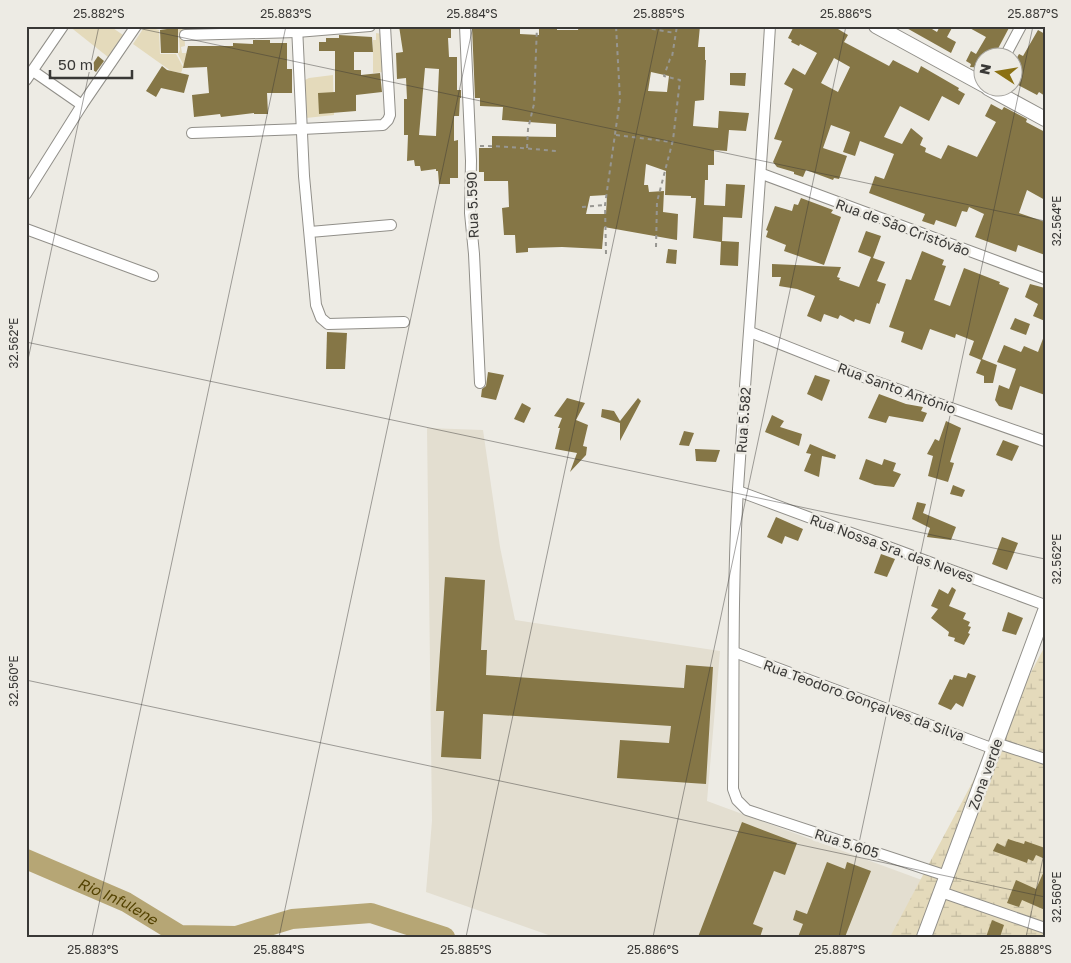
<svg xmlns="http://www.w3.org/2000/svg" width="1071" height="963" font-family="'Golos Text',sans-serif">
<defs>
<pattern id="wetland-marsh" width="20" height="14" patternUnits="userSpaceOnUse" patternTransform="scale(1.25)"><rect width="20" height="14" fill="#e4dabb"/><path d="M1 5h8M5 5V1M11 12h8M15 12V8" fill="none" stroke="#c4bca1"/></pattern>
</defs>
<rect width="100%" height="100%" fill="#edebe4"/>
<!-- built -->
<path fill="#e3ded0" d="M427,428l56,2 17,117 15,73 205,31 -13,150 223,82 -20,54h-356l-128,-45 6,-71z"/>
<!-- green -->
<g fill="#e4dabb">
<path d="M69,26h41l13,9 -15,22z"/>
<path d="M145,26l14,4 1,24h16l7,13 -2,6 -10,-2 -38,-27z"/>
<path d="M178,26h6l1,20 -4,1 1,6h4l2,15h-3l-7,-14 2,-4z"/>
<path d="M376,33l6,1 3,38 -12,1v-33h3z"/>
<path d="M333,75l1,40 -28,3 -2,-3 -1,-34 6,-3z"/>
</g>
<!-- wetland -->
<path fill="url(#wetland-marsh)" d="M1045,646v291h-155z"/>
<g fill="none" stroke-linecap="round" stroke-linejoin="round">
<!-- river -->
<path stroke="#b6a675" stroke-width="20" id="s1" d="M26,859l100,43 54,33 56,1 56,-17 79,-6 74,24"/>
</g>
<!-- building -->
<g fill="#857646" fill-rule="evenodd">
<path d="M168,26h10v27h-17l-1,-23 7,-1z"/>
<path d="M399,26h10v3l21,-3h21v12h-3l1,19h8v33h4v8h-1l-1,18h-5v25l4,-1v38h-8v6h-11l-1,-13h-2v-2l-15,2 -1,-5h-5l-1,-6 -7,1 1,-26h-4v-36h3l-1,-21 -9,1 -1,-26 7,-1zM425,68l14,1 -3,67 -17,-1z"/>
<path d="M472,26h48v8l19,1v-8h18v3h21l1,-4h121l-2,21h7v13h1l-2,40 -9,1 -2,25 25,2 1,-17 30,2 -3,18 -17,-1 -2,21 -13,-1v15h-6v15h-3l-1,25 21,1 1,-22 19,1 -3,33 -19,-1 -1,24 17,1 -1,24 -18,-1 1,-23 -28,-4 3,-40h-5v-2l-26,-1 1,-24 -20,-7 -2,21h4l1,7 15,-1 -1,21 15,2 -1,26 -73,-13 -2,22 -40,-2 -34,1v4l-12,1 -1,-18h-11l-2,-27 7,-1 -1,-26h-24v-9h-5v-24h13v-12l64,1v-13l-54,-4 1,-13 -23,-1v-8h-5zM651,72l18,4 -2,16 -19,-1zM607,195l-1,19h-20l4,-18z"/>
<path d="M794,26h39l15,9 -4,7 45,24 4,-6 25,13 3,-7 38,22 -1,2 7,4 -6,11 -17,-9 -13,25 -29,-15 -16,31 18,7 9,-16 12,10 -3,7 6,3 -1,4 16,7 7,-14 29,12 19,-35 -11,-6 6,-12 11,6 2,-3 23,12 -1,3 19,10v68l-18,-10 -8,23 26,9v33l-27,-10 -2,7 -41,-15 9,-23 -15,-7 -2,5 -5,-1 -6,16 -20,-7 -2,5 -12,-4 3,-7 -56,-21 6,-17 9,3 10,-25 -34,-13 -5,15 -12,-4 7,-20 -19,-7 -8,23 24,8 -8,23 -5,-1 -1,2 -27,-10 -3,7 -9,-3v-2l-17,-5 -4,-5 9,-21 -8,-2 19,-50 -9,-5 9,-16 12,7 12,-22 -17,-9 -1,2 -8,-4 1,-2 -4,-2zM834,58l16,9 -12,25 -17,-9z"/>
<path d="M903,26h24l10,6 3,-6h13l-6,11 9,5 -5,11z"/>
<path d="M966,26h44l-17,32h-9v10l-14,-1 1,-3 -5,-3 5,-10 5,3 10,-17z"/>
<path d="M1038,30l7,4v62l-6,-4 -2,3 -19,-10 3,-6 -7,-4v-12l5,-9 4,2z"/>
<path d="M339,35l33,2 1,15h-19v18h7v5l19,-2 2,19 -26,3v16l-37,3 -1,-21 17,-1v-41h-16v-9h7v-4h13z"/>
<path d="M253,40h17v3h17v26h5v24h-25l1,21h-14v-1l-33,4 -1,-3 -26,3 -2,-22 17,-2 -2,-26 -24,1 5,-22h45v-3l20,1z"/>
<path d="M98,56l6,5 -8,11 -6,-4z"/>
<path d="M162,66l5,4 22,5 -5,18 -23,-5 -5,9 -10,-6z"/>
<path d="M730,73h16l-1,13 -15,-1z"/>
<path d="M801,198l32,12 -2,3 10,4 -17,48 -40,-14 2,-6 -20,-8 2,-6 -2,-1 9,-24 17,5 2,-7 4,1z"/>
<path d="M866,231l15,5 -8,22 12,4 -8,19 9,3 -7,20 -2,-1 -7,21 -15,-5 -1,3 -14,-7 -2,4 -14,-5 -3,8 -14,-6 8,-20 -18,-7 -18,-3 2,-9h-9v-13l69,3 -4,10 3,1 -1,2 20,7 12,-30 -13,-5z"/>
<path d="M668,249l9,1 -1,14 -10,-1z"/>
<path d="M922,251l22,9 -2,5 4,1 -12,34 16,6 14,-38 36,14 -1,2 10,4 -27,71 15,6 -4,18h-9v-7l-8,-3 5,-13 -12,-5 5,-14 -18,-7 -1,4 -25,-9 -8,21 -21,-8 3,-10 -15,-5 17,-48 5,1z"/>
<path d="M1030,284l15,4v33l-12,-5 5,-12 -13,-7z"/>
<path d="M1015,318l15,6 -4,11 -16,-6z"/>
<path d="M327,332l20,1 -2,36h-19z"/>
<path d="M1044,336l1,59 -25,-9 -8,24 -13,-4 -4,-6 4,-15 10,4 7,-20 -19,-7 7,-17 17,7 3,-6 14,6z"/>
<path d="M488,372l16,3 -8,25 -15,-3 1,-8 4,-3z"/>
<path d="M815,375l15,5 -8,21 -15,-7z"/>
<path d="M879,394l27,10 17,3 -2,4 6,2 -4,9 -34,-6 -3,7 -18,-5z"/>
<path d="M567,398l18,5 -9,17 12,5 -5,21 4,1 -1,8 -16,17 7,-19 -22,-4 5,-21h-2l4,-10 -8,-2z"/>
<path d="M638,398l3,3 -21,40v-18l-19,-6 1,-8 12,2 6,10z"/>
<path d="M522,403l9,5 -7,15 -10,-4z"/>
<path d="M772,415l12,6 -4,6 22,7 -3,12 -34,-14z"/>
<path d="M946,421l15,7 -11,34 4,1 -6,19 -20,-6 5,-20 -6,-2 8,-15 4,2z"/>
<path d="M684,431l10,2 -5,13 -10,-1z"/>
<path d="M1003,440l16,6 -7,15 -16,-6z"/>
<path d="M810,444l26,11 -1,4 -13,-3 -3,21 -15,-6 7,-17 -5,-1z"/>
<path d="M695,449l25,1 -4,12 -20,-1z"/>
<path d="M866,459l16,6 2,-6 12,4 -3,8 8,3 -7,13 -19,-2 -16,-6z"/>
<path d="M953,485l12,5 -3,7 -12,-3z"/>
<path d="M917,502l9,2 -3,9 33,14 -5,13 -24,-3 3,-9 -18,-9z"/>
<path d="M776,517l27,12 -5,12 -13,-5 -3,8 -15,-7z"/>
<path d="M1002,537l16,6 -11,27 -15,-6z"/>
<path d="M881,554l14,5 -8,18 -13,-4z"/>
<path d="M445,577l40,3 -4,70h6l-1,25 198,13 2,-23 27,2 -7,117 -89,-6 3,-38 49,3 2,-17 -188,-12 -2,45 -40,-2 3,-46h-8z"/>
<path d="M952,587l4,3 -7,16 17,7 -3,6 7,3 -2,4 3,1 -3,6 2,1 -6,11 -10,-4 1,-3 -7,-2 1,-4 -18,-14 7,-9 -7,-3 8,-17 9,5z"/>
<path d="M1008,612l15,6 -7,17 -14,-4z"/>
<path d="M968,673l8,3 -13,31 -7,-4 -5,7 -13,-6 12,-25 2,1 2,-5 12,3z"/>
<path d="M742,822l55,21 -12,32 -11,-4 -21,53 10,4 -3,9h-62z"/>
<path d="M1008,839l16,5 1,-3 20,7v11l-9,-4 -3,6 -5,-2 -1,4 -34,-12 4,-8 8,4z"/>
<path d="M827,862l18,7 2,-7 24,9 -26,66h-47l5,-13 -10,-4 3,-10 11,4z"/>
<path d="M1045,869v41l-23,-10 -3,7 -12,-4 9,-23 20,9z"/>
<path d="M992,920l12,5 -4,12h-14z"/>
</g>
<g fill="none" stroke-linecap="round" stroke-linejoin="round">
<defs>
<g id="street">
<path d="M297,26l7,150 12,129 5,13 7,6 76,-2"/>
<path d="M465,26l6,135 -1,52 4,41 6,129"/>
<path d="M770,26c-9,155 -22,309 -32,463 -6,100 -4,200 -5,300l4,11 10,10 200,66"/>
<path d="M185,35l112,-3 73,-6"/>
<path d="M1004,58l17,-32"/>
<path d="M33,71l49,34"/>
<path d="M26,80l37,-54"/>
<path d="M192,133l110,-4 81,-4 5,-5 2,-5 -5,-89"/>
<path d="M762,174l283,105"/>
<path d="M26,194l56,-89 54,-79"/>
<path d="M26,229l127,47"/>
<path d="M310,232l81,-7"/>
<path d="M750,332l124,49 171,60"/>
<path d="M738,491l307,114"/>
<path d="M734,652l260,97"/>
<path d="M996,743l49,16"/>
<path d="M941,892l104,36"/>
</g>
<g id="secondary">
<path d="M876,26l108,59"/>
<path d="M988,88l57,31"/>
<path d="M924,937l121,-326"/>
</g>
</defs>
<!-- street casing -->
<use href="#street" stroke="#918f89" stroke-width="12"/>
<!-- secondary casing -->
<use href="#secondary" stroke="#918f89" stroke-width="16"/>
<!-- path -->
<g stroke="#979691" stroke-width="2" stroke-dasharray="4 4" stroke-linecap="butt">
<path d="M636,26l39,7"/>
<path d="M616,135l56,7"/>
<path d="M480,146c26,0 51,3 76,5"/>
<path d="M527,148l1,-19 6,-25 3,-78"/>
<path d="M582,207l22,-2"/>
<path d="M656,247l1,-45 16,-62 7,-60 -16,-4 6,-17 2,-2 5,-31"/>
<path d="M606,254l-1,-49 15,-106 -4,-73"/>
</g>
<!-- street -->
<use href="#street" stroke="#fff" stroke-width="10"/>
<!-- secondary -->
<use href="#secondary" stroke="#fff" stroke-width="14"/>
</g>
<!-- ticks -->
<path fill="none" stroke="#393836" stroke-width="1" stroke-opacity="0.45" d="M128,26l917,195M26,342l1019,217M26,369l73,-343M26,680l1019,217M92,937l194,-911M279,937l194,-911M466,937l193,-911M653,937l193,-911M839,937l194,-911M1026,937l19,-88"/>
<g text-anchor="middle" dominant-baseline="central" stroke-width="5" stroke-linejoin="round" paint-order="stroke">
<!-- street labels -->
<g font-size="14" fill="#393836" stroke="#edebe4">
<text transform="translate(472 205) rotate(-92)">Rua 5.590</text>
<text transform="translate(903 227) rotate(20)">Rua de São Cristóvão</text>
<text transform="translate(897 388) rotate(20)">Rua Santo António</text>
<text transform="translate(743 420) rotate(-86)">Rua 5.582</text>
<text transform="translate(892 548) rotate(20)">Rua Nossa Sra. das Neves</text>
<text transform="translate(864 700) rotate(20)">Rua Teodoro Gonçalves da Silva</text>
<text transform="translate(985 774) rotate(-70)">Zona verde</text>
<text transform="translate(847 843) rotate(18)">Rua 5.605</text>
</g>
<!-- water labels -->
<g font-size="15" font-style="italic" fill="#544302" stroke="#edebe4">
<text stroke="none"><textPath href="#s1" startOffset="101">Rio Infulene</textPath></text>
</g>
</g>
<!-- border -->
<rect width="1071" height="963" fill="none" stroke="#edebe4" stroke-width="55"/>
<!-- north arrow -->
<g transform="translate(998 72) rotate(282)"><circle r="24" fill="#edebe4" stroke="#a5a39e"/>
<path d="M0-4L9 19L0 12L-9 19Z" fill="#8b7114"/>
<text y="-8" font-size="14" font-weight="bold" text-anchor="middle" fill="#393836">N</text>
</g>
<!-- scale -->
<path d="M50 70v8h82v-8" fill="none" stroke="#393836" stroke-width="2.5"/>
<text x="58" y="70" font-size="15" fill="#393836" stroke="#edebe4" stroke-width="4" paint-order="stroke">50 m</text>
<rect x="28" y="28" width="1016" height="908" fill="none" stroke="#393836" stroke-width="2"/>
<g font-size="12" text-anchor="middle" fill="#393836">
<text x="99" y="18">25.882°S</text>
<text x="286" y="18">25.883°S</text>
<text x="472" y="18">25.884°S</text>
<text x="659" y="18">25.885°S</text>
<text x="846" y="18">25.886°S</text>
<text x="1033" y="18">25.887°S</text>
<text transform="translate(1057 221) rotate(-90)" y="4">32.564°E</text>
<text transform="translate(14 343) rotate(-90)" y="4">32.562°E</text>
<text transform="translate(1057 559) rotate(-90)" y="4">32.562°E</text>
<text transform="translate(14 681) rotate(-90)" y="4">32.560°E</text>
<text transform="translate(1057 897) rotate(-90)" y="4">32.560°E</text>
<text x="93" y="954">25.883°S</text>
<text x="279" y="954">25.884°S</text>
<text x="466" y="954">25.885°S</text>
<text x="653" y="954">25.886°S</text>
<text x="840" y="954">25.887°S</text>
<text x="1026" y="954">25.888°S</text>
</g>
</svg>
